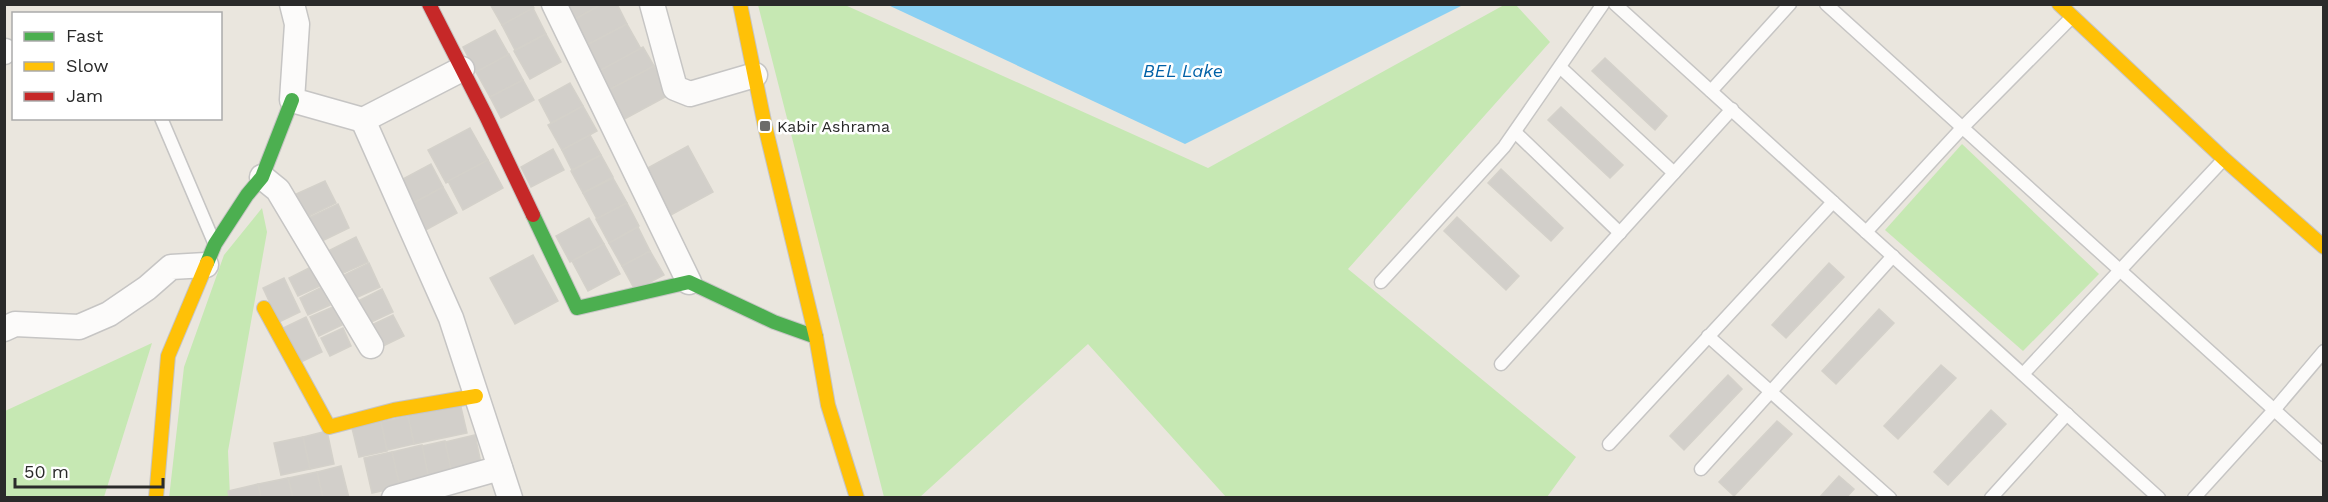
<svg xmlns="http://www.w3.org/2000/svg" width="2328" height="502" font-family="'Work Sans',sans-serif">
<rect width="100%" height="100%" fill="#eae6de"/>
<!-- green -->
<g fill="#c6e8b3">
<path d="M758,5h87l363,163 296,-163h12l34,37 -202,227 228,188 -29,40h-321l-138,-153 -168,153h-36z"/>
<path d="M1962,144l137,130 -76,77 -138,-121z"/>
<path d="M262,208l5,24 -39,219 2,46 -61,1 15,-131 40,-112z"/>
<path d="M152,343l-48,154h-99v-86z"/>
</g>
<!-- water -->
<path fill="#8ad0f3" d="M888,5h575l-278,139z"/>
<!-- building -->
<g fill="#d2cfca" stroke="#d4d1ca" stroke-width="1.5">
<path d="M490,4h42l2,4 -32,17z"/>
<path d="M561,4h41l-32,18z"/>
<path d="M602,4h15l10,20 -42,22 -15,-24z"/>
<path d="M533,8l13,26 -31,16 -13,-25z"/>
<path d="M627,24l14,25 -42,22 -14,-25z"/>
<path d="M495,30l14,25 -33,17 -13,-25z"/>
<path d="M546,34l15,28 -31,17 -16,-28z"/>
<path d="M643,47l11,19 -45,24 -10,-19z"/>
<path d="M509,54l14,26 -33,17 -14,-25z"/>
<path d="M1605,58l62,58 -12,14 -63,-59z"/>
<path d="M654,66l15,29 -50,27 -16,-29z"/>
<path d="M523,80l11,20 -33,18 -11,-21z"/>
<path d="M570,83l13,23 -32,17 -12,-23z"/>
<path d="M583,106l14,25 -35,19 -14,-25z"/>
<path d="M1561,107l62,58 -13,13 -62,-58z"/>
<path d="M470,128l18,32 -42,23 -18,-33z"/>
<path d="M590,135l11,20 -29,15 -10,-20z"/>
<path d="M688,146l25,46 -44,24 -25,-46z"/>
<path d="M553,149l11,21 -33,17 -10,-20z"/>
<path d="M601,155l12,22 -30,16 -12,-22z"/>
<path d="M488,160l15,28 -40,22 -15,-29z"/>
<path d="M431,164l12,23 -30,16 -12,-23z"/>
<path d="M1501,169l62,59 -12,13 -63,-58z"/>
<path d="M613,178l14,25 -30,16 -14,-26z"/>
<path d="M325,181l11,22 -29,14 -11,-23z"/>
<path d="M443,187l14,26 -35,19 -14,-26z"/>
<path d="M627,203l12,23 -30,17 -13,-24z"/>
<path d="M338,204l11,24 -29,14 -12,-24z"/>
<path d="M1457,217l62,59 -13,14 -62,-59z"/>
<path d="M589,218l15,26 -34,18 -14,-26z"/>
<path d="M638,227l12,24 -28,15 -13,-23z"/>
<path d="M356,237l12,25 -29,13 -11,-24z"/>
<path d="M604,244l16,30 -32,17 -16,-30z"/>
<path d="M650,251l14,24 -29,15 -13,-24z"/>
<path d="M533,255l25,46 -43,23 -25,-46z"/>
<path d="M369,263l11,24 -29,13 -11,-23z"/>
<path d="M1829,263l15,14 -58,61 -14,-13z"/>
<path d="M311,267l9,19 -22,10 -9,-18z"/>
<path d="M284,278l16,34 -21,10 -16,-34z"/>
<path d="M322,287l8,18 -22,10 -8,-17z"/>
<path d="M382,289l11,23 -28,13 -11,-22z"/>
<path d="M333,307l9,18 -23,11 -9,-19z"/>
<path d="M1879,309l15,14 -58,61 -14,-13z"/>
<path d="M393,315l11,21 -27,13 -10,-22z"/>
<path d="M306,317l16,35 -23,11 -16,-35z"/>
<path d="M343,328l8,18 -21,10 -9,-18z"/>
<path d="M1941,365l15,13 -58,61 -14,-13z"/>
<path d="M1728,375l14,14 -58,61 -14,-14z"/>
<path d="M460,403l7,30 -53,11 -7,-30z"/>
<path d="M1991,410l15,14 -58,61 -14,-13z"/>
<path d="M408,416l6,28 -27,6 -6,-28z"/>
<path d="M1777,421l15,13 -58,62 -15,-14z"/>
<path d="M381,422l6,29 -28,6 -7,-29z"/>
<path d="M327,431l7,33 -24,5 -7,-32z"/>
<path d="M475,435l7,33 -30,7 -7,-33z"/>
<path d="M303,437l7,32 -29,6 -7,-32z"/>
<path d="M445,441l7,34 -23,5 -7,-34z"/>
<path d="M422,445l7,35 -30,7 -7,-35z"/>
<path d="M392,452l8,35 -28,6 -8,-35z"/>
<path d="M341,466l8,32h-26l-6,-26z"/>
<path d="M317,472l6,26h-30l-5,-20z"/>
<path d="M1839,476l15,13 -8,9h-27z"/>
<path d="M288,478l5,20h-32l-3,-14z"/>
<path d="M258,484l3,14h-32l-1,-7z"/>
</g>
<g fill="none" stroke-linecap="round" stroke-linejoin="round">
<defs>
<g id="lane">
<path d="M1615,4l544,494"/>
<path d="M1826,4l498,451"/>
<path d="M1560,67l114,106"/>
<path d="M1711,91l79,-87"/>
<path d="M161,118l52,122"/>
<path d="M1515,132l105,101"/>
<path d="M1866,232l96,-104 109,-110"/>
<path d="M1381,282l123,-135 99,-143"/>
<path d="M1708,336l182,162"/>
<path d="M1501,364l231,-255"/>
<path d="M2023,374l200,-214"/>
<path d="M1609,444l224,-242"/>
<path d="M1701,469l192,-213"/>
<path d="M1991,498l76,-84"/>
<path d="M2194,498l80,-88 50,-59"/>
</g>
<g id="street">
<path d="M292,4l5,20 -5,76 71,20 99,-51"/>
<path d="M554,4l135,278"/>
<path d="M652,4l23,84 15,6 65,-19"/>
<path d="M4,52l1,-1"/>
<path d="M363,120l88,198 59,180"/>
<path d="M262,177l16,13 93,156"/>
<path d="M4,329l11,-5 64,3 30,-13 38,-26 24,-21 35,-2"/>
<path d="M394,498l106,-30"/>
</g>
<g id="fast">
<path d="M533,215l44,93 112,-26 85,40 42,15"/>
<path d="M207,263l8,-19 32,-49 15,-18 30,-77"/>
</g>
<g id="slow">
<path d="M740,4l25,122 51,211 12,68 29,93"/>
<path d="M2059,4l165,155 100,88"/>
<path d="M264,308l65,119 65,-17 82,-14"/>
<path d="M156,498l12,-142 39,-93"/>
</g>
<path id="jam" d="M429,4l57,112 47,99"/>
</defs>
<!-- lane casing -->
<use href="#lane" stroke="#c6c5c4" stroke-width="15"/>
<!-- street casing -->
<use href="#street" stroke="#c6c5c4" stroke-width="27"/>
<!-- fast casing -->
<use href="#fast" stroke="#c6c5c4" stroke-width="16"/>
<!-- slow casing -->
<use href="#slow" stroke="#c6c5c4" stroke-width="16"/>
<!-- jam casing -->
<use href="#jam" stroke="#c6c5c4" stroke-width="16"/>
<!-- lane -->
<use href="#lane" stroke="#fcfbfa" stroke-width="12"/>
<!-- street -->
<use href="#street" stroke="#fcfbfa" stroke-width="24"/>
<!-- fast -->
<use href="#fast" stroke="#4caf50" stroke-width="14"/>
<!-- slow -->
<use href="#slow" stroke="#ffc107" stroke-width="14"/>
<!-- jam -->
<use href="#jam" stroke="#c62828" stroke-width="14"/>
</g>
<!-- markers -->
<rect fill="#6d6c69" stroke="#fff" stroke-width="2" x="759" y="120" width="12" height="12" rx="3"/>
<g text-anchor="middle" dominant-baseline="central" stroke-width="5" stroke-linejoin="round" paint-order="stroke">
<!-- poi labels -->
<g font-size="16" fill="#2a2a2a" stroke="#fff" text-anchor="start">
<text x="777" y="126">Kabir Ashrama</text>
</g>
<!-- water labels -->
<g font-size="18" font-style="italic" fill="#0061a7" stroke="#fff">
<text x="1183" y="70">BEL Lake</text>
</g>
</g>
<!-- border -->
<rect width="2328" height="502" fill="none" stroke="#2a2a2a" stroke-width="12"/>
<!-- legend -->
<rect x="12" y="12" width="210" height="108" fill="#ffffff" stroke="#aaaaaa" stroke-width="1.5"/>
<rect x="24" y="32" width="30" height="9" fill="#4caf50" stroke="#aaaaaa" stroke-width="1.5"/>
<text x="66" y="42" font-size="18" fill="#2a2a2a">Fast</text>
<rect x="24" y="62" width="30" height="9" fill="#ffc107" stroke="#aaaaaa" stroke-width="1.5"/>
<text x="66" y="72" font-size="18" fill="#2a2a2a">Slow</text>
<rect x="24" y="92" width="30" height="9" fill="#c62828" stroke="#aaaaaa" stroke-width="1.5"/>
<text x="66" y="102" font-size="18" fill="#2a2a2a">Jam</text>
<!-- scale -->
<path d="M15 478v9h148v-9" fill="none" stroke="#2a2a2a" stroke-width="3"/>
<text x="24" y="478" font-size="18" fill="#2a2a2a" stroke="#ffffff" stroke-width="4.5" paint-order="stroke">50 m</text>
</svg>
